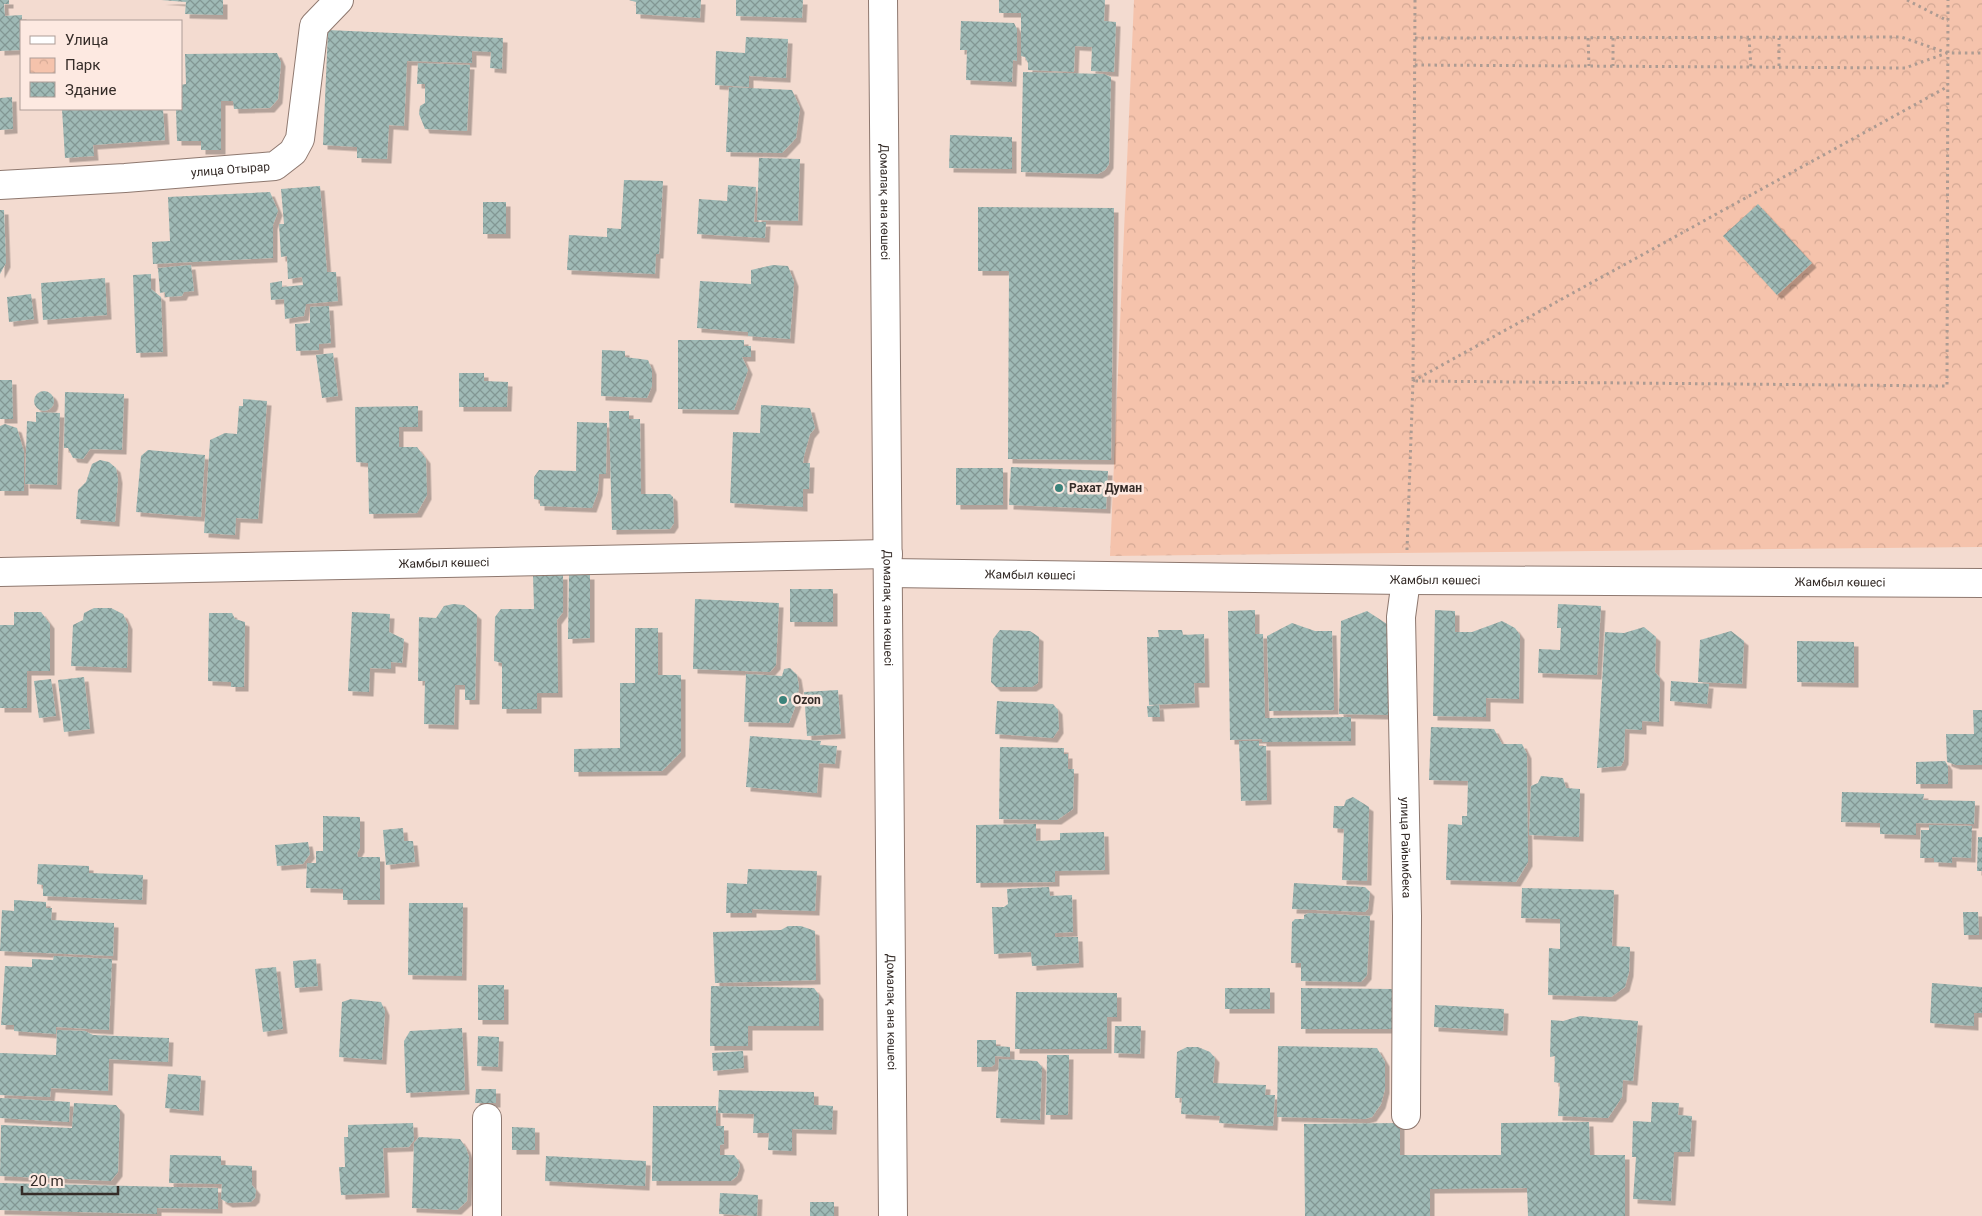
<svg xmlns="http://www.w3.org/2000/svg" width="1982" height="1216" font-family="Roboto,sans-serif">
<defs>
<pattern id="park-crowns" width="20" height="18" patternUnits="userSpaceOnUse" patternTransform="scale(1.25)"><rect width="20" height="18" fill="#f5c3ac"/><path d="M2 6a3 3 0 1 1 6 0M12 15a3 3 0 1 1 6 0" fill="none" stroke="#d3a894"/></pattern>
<pattern id="building-cross-hatch" width="8" height="8" patternUnits="userSpaceOnUse" patternTransform="scale(1.25)"><rect width="8" height="8" fill="#9fbab6"/><path d="M0 0l8 8M0 8l8-8" fill="none" stroke="#829794"/></pattern>
<filter id="shadow"><feDropShadow dx="4.5" dy="4.5" stdDeviation="0" flood-color="#0004"/></filter>
</defs>
<rect width="100%" height="100%" fill="#f3dbd0"/>
<!-- park -->
<path fill="url(#park-crowns)" d="M1134,0h848v547l-872,9z"/>
<!-- building -->
<g fill="url(#building-cross-hatch)" filter="url(#shadow)">
<path d="M0,0h9v4h-5l1,12 17,-1 -1,35 -21,1z"/>
<path d="M161,0h62v15l-38,-1 1,-12z"/>
<path d="M629,0h72l-1,18 -64,-4v-12z"/>
<path d="M736,0h67l-1,18 -66,-2z"/>
<path d="M999,0h106l-1,21 12,1 -2,50 -23,-1 1,-24 -17,-1 -1,26 -46,-2v-7l-3,-6 -4,-1v-43h-22z"/>
<path d="M961,21l53,2 3,6v32l-4,-1 -1,22 -46,-2 1,-30h-7z"/>
<path d="M328,30l175,8 -1,31 -12,-1 1,-16 -19,-1v12l-65,-2 -3,65 -15,-1 -2,34 -30,-1v-11l-34,-2z"/>
<path d="M746,37l42,2 -2,39 -37,-2v11l-34,-2 1,-34 29,2z"/>
<path d="M277,53l4,9 -3,37 -8,9 -36,1 -1,-8h-12v49h-20v-9h-24l-1,-32h5v-24l5,-1 -1,-30z"/>
<path d="M418,63l52,2 -3,66 -42,-2 -6,-15 1,-8 5,-3v-19h-8z"/>
<path d="M1023,72l81,2 7,3 -2,87 -4,6 -7,4 -77,-2z"/>
<path d="M729,87l63,3 8,18 -4,30 -14,15 -56,-1z"/>
<path d="M12,97l1,32 -13,1v-32z"/>
<path d="M62,109h101l2,31 -72,5 1,11 -29,2z"/>
<path d="M950,135l62,2v32l-63,-1z"/>
<path d="M759,158l41,1 -2,62 -41,-1z"/>
<path d="M624,180l39,1 -4,73h-3l-1,20 -88,-4 2,-35 38,2v-9l14,1z"/>
<path d="M728,185l28,2 -2,35h12l-1,16 -68,-4 2,-35 28,2z"/>
<path d="M320,186l7,86h9l2,29 -32,3 -2,12 -19,3 -1,-20 -13,1 -1,-17 12,-2v6l21,-2 -1,-8 -14,2 -1,-23 -6,1 -2,-33h5l-3,-35z"/>
<path d="M270,192l8,19 -5,14v33l-120,6 -1,-22 18,-1 -2,-44z"/>
<rect x="483" y="202" width="23" height="32"/>
<path d="M1758,204l54,59 -35,32 -54,-59z"/>
<path d="M978,207l136,1 -3,252 -103,-1 1,-188h-31z"/>
<path d="M0,210h4l2,53 -6,11z"/>
<path d="M191,265l3,26 -10,1 -2,4 -17,1v-5l-5,1 -2,-25z"/>
<path d="M773,265l15,1 6,16 -4,57 -42,-3v-4l-51,-4 3,-47 51,3v-14z"/>
<path d="M151,274v15l10,8 2,55 -27,1 -3,-78z"/>
<path d="M105,278l2,37 -64,5 -2,-37z"/>
<path d="M31,294l3,25 -25,3 -2,-25z"/>
<path d="M329,306l2,37 -12,1v6l-23,1 -1,-27 15,-1v-16z"/>
<path d="M678,340h66v6h7v11h-9l6,13 -14,40 -56,-1z"/>
<path d="M602,350l23,1v6l23,3 4,10v16l-5,12 -46,-2z"/>
<path d="M333,353l5,43 -16,2 -6,-43z"/>
<path d="M459,373h25v8l24,1 -1,25h-48z"/>
<path d="M0,380h12l1,39h-13z"/>
<circle cx="44" cy="401" r="10"/>
<path d="M65,392l59,2 -2,56 -32,-1 -7,10 -10,-1 -5,-10h-4z"/>
<path d="M243,399l24,2 -9,118 -22,-1 -1,17 -31,-2 6,-93 15,-7 12,1 2,-28h4z"/>
<path d="M761,405l49,3 5,20 -5,6 -6,22 -1,7h7l-1,26h-6v18l-73,-4 3,-71 27,1z"/>
<path d="M418,406v21h-19v20h18l9,12 1,36 -10,18 -48,1 -1,-51 -12,-1 -1,-55z"/>
<path d="M609,411h20v8h11l1,75h29l3,3 1,26 -4,6 -58,1z"/>
<path d="M36,412l24,1 -3,72 -32,-1 2,-63 9,1z"/>
<path d="M577,422l30,1 -1,51h-7l-1,17 -6,17 -52,-2v-6l-6,-1v-22l5,-7 37,1z"/>
<path d="M5,424l12,4 7,24v39h-24v-65z"/>
<path d="M148,450l57,5 -4,62 -65,-5 5,-56z"/>
<path d="M100,460l9,2 7,6 2,11 -3,43 -39,-3 2,-29 8,-8 6,-18z"/>
<path d="M1011,467l97,4 -2,38 -97,-4z"/>
<rect x="956" y="468" width="47" height="37"/>
<path d="M533,575h30v37l-6,8 1,73h-21v16h-35v-46l-8,-2 1,-44 6,-8h33z"/>
<path d="M569,575h21v63l-22,1z"/>
<rect x="790" y="589" width="43" height="33"/>
<path d="M695,599l84,4 -3,62 -6,7 -77,-3z"/>
<path d="M453,604l11,1 13,10 -2,85h-10v-15h-10l-1,40 -30,-1 1,-43h-7l1,-64 17,1 8,-12z"/>
<path d="M1558,604l43,2 -4,69 -59,-2 1,-24 21,1 1,-22h-4z"/>
<path d="M94,608h17l12,6 5,11 -1,43 -56,-2 2,-41 10,-5 1,-7z"/>
<path d="M1255,610v24h8l2,84 86,-1v24l-89,1v-3l-32,1 -2,-129z"/>
<path d="M1435,610l20,1v21h17l30,-11 13,7 5,7 -1,64 -33,-1v19l-53,-1z"/>
<path d="M1367,611l23,15 -1,89 -50,-1 2,-93z"/>
<path d="M14,612h27l9,12v47h-23v37h-27v-83h14z"/>
<path d="M352,612l38,2 -1,18 15,7 -2,24 -11,-1v7l-21,-1 -1,24 -21,-1z"/>
<path d="M209,613h23l3,6 10,3 -1,65h-13v-5l-23,-1z"/>
<path d="M1292,623l23,8h17l2,79 -65,1 -2,-75z"/>
<path d="M1644,627l12,10 -1,35 5,6 -1,44 -17,-1v9l-17,-1 -1,31 -3,6 -24,2 8,-136 19,1z"/>
<path d="M635,628h23v47h23v77l-19,19 -88,1v-23l46,-1v-65h15z"/>
<path d="M1000,630l30,1 9,6 -1,46 -6,4h-36l-5,-5 2,-43z"/>
<path d="M1158,630h24l1,5 21,-1 1,49h-11l1,20 -46,2 -2,-68h12z"/>
<path d="M1731,631l13,10 -2,43 -44,-2 2,-42z"/>
<path d="M1797,641l57,1v41l-57,-1z"/>
<path d="M790,668l7,7 2,12 -2,15 -8,21 -45,-1 2,-48 36,2 2,-7z"/>
<path d="M84,677l6,52 -26,3 -6,-52z"/>
<path d="M51,679l5,37 -17,2 -5,-37z"/>
<path d="M1671,681l38,3 -2,20 -37,-3z"/>
<path d="M838,690l3,44 -34,2 -3,-44z"/>
<path d="M997,701l56,3 5,6 1,19 -6,9 -58,-4z"/>
<path d="M1159,705l1,12h-12l-1,-11z"/>
<path d="M1973,710h9v55h-26l-9,-3 -1,-28h28z"/>
<path d="M1431,727l63,2 8,15h20l5,10 1,108 -12,20 -70,-2 2,-56 14,1v-9h5l1,-35 -39,-1z"/>
<path d="M750,736l71,5 -1,4 17,1 -2,18 -16,-1 -2,30 -71,-6z"/>
<path d="M1239,741h20v5h7l1,54 -26,1z"/>
<path d="M1000,747l64,1v6h4v15h6l-1,40 -16,11 -58,-1z"/>
<path d="M1945,761l3,5v18h-32v-22z"/>
<path d="M1541,776l22,2 3,10 14,1 -1,48 -50,-2 2,-49 7,-3z"/>
<path d="M1842,792l82,2 -1,6 52,1 -1,23 -58,-1v12l-36,-1v-11l-39,-1z"/>
<path d="M1353,797l16,10 -2,74 -25,-1 2,-51 -11,-1 1,-22h10l2,-6z"/>
<path d="M323,816l37,1v31l-3,5 1,4h22v43h-37v-11l-37,-1 1,-25h9v-12h7z"/>
<path d="M1036,824v17l24,-1v-7l44,-1 1,38 -50,1v11l-79,1v-58z"/>
<path d="M1929,825l43,1 -1,32 -19,-1v6l-18,-1v-4h-14l1,-28h8z"/>
<path d="M403,828l1,13h9l2,21 -29,3 -3,-35z"/>
<path d="M1978,837h4v34h-5z"/>
<path d="M308,842l2,12 -7,10 -26,2 -2,-21z"/>
<path d="M38,864l51,2v7l54,2 -1,25 -99,-4v-11l-6,-1z"/>
<path d="M748,869l69,2 -2,40 -63,-2v4h-26l1,-30 20,1z"/>
<path d="M1294,883l71,4 5,5 -2,17 -3,3 -73,-3z"/>
<path d="M1049,887l1,9 22,-1 1,37 -18,1v4h23l1,26 -47,3 -1,-14 -37,2 -2,-47h12l4,-3 -1,-15z"/>
<path d="M1522,888l92,2 -2,56 18,1 -1,25 -4,15 -14,10 -63,-2 1,-47 11,1v-30l-39,-1z"/>
<path d="M14,900l32,2v6h6l-1,12 63,3 -1,33 -113,-5 2,-41 12,1z"/>
<path d="M409,903h54l-1,73 -54,-1z"/>
<path d="M1963,912h15l1,23h-15z"/>
<path d="M1309,913l61,3 -3,59 -6,7 -60,-1v-18h-10l1,-41 3,-3h9v-4z"/>
<path d="M788,926h13l14,5 1,49 -101,3 -2,-51 68,-2z"/>
<path d="M54,956l58,3 -3,71 -53,-3v7l-42,-3v-6h-13l4,-59 27,1v-8l21,1z"/>
<path d="M316,959l2,27 -23,2 -2,-27z"/>
<path d="M276,967l7,62 -20,3 -8,-63z"/>
<path d="M1932,983l50,4v26h-8v13l-44,-3z"/>
<rect x="478" y="985" width="26" height="35"/>
<path d="M711,986l103,2 5,7v31h-71v20h-38z"/>
<rect x="1225" y="988" width="45" height="21"/>
<path d="M1301,988l92,1 -1,40h-91z"/>
<path d="M1016,992l101,1v24h-10v32h-92z"/>
<path d="M351,999l30,3 4,9 -3,49 -43,-3 3,-55z"/>
<path d="M1435,1005l69,4 -1,22 -69,-4z"/>
<path d="M1580,1016l58,5 -5,60 -10,-1 -1,17 -14,21 -50,-2 2,-33 -6,-1 1,-26 -5,1 1,-37 12,1z"/>
<path d="M1115,1026h26l-1,28 -26,-1z"/>
<path d="M462,1028l3,62 -59,3 -2,-52 6,-10z"/>
<path d="M57,1030l28,1 8,4 76,3 -1,24 -59,-3 -1,32 -57,-3 -1,9 -50,-2v-42l56,2z"/>
<path d="M478,1036l21,1 -1,30 -21,-1z"/>
<path d="M977,1040h19v6l14,1v10l-15,-1v8l-4,3h-14z"/>
<path d="M1278,1046l99,2 8,14v27l-4,15 -9,13 -7,2 -88,-2z"/>
<path d="M1187,1047h11l12,5 5,6 -2,25 53,2 -1,10h10l-2,31 -54,-3 1,-7 -39,-2 1,-16h-7l2,-46z"/>
<path d="M743,1051l1,17 -31,3 -1,-18z"/>
<path d="M1047,1055h22l-1,60h-22z"/>
<path d="M999,1059l38,2 5,6 -2,53 -44,-2z"/>
<path d="M168,1074l33,2 -2,35 -34,-3z"/>
<path d="M476,1089h20v14h-21z"/>
<path d="M719,1090l95,2v13l19,1 -1,24 -40,-1v22l-24,-1 1,-17h-16l1,-19 -36,-1z"/>
<path d="M0,1098l70,4 -1,20 -69,-4z"/>
<path d="M1652,1102l27,1 -1,12 14,1 -2,36h-16l-3,49 -38,-2 3,-42h-4l1,-36 18,1z"/>
<path d="M74,1103l42,2 4,5 -2,62 -7,9 -111,-5 1,-51 71,3z"/>
<path d="M653,1106h63v20h8v18l-4,1v10h14l4,5 2,6 -3,10 -6,5h-79z"/>
<path d="M1589,1122l1,33h35v61h-97l-1,-28 -97,1v27h-125l-1,-92 96,-1v32h101v-32z"/>
<path d="M413,1123l1,17 -5,7 -26,1 2,45 -44,2 -2,-28h6l-1,-30h4v-12z"/>
<path d="M512,1127l23,1v22h-23z"/>
<path d="M419,1137l41,2 6,9 3,9 -2,44 -10,9 -45,-2 2,-65z"/>
<path d="M170,1155l51,1v9l31,1v19l4,5 -1,8 -4,4 -23,1 -7,-4 1,-15 -53,-1z"/>
<path d="M546,1156l100,5 -1,25 -100,-5z"/>
<path d="M0,1183l218,5v21l-61,-1v6l-157,-4z"/>
<path d="M720,1193l38,2 -1,21 -38,-2z"/>
<rect x="810" y="1202" width="24" height="14"/>
</g>
<g fill="none" stroke-linecap="round" stroke-linejoin="round">
<defs>
<g id="minor">
<path id="s1" d="M883,0l10,1216"/>
<path id="s2" d="M0,185l125,-7 150,-12 18,-14 7,-13 14,-113 25,-26"/>
<path id="s3" d="M0,572l888,-18"/>
<path id="s4" d="M889,573l517,7 576,3"/>
<path id="s5" d="M1406,580l-5,37 6,299 -1,199"/>
<path d="M487,1118v98"/>
</g>
</defs>
<!-- minor casing -->
<use href="#minor" stroke="#8e786f" stroke-width="30"/>
<!-- path -->
<g stroke="#ad9b92" stroke-width="3" stroke-dasharray="2.5 4" stroke-linecap="butt">
<path d="M1415,0l-2,381 534,5 1,-386"/>
<path d="M1907,0l41,21"/>
<path d="M1415,38l486,-1 47,16h34"/>
<path d="M1588,38l1,28"/>
<path d="M1613,38v28"/>
<path d="M1749,38l2,29"/>
<path d="M1415,65l490,3 42,-15"/>
<path d="M1779,66v-28"/>
<path d="M1407,550l6,-169 534,-294"/>
</g>
<!-- minor -->
<use href="#minor" stroke="#fff" stroke-width="28"/>
</g>
<!-- markers -->
<g fill="#3c837b" stroke="#fde9e1" stroke-width="2">
<circle cx="1059" cy="488" r="5"/>
<circle cx="783" cy="700" r="5"/>
</g>
<g text-anchor="middle" dominant-baseline="central" stroke-width="5" stroke-linejoin="round" paint-order="stroke">
<!-- street labels -->
<g font-size="12" fill="#352c28" stroke="#fde9e1">
<text stroke="none"><textPath href="#s2" startOffset="231">улица Отырар</textPath></text>
<text stroke="none"><textPath href="#s1" startOffset="202">Домалақ ана көшесі</textPath></text>
<text stroke="none"><textPath href="#s3" startOffset="444">Жамбыл көшесі</textPath></text>
<text stroke="none"><textPath href="#s4" startOffset="141">Жамбыл көшесі</textPath></text>
<text stroke="none"><textPath href="#s4" startOffset="546">Жамбыл көшесі</textPath></text>
<text stroke="none"><textPath href="#s4" startOffset="951">Жамбыл көшесі</textPath></text>
<text stroke="none"><textPath href="#s1" startOffset="608">Домалақ ана көшесі</textPath></text>
<text stroke="none"><textPath href="#s5" startOffset="268">улица Райымбека</textPath></text>
<text stroke="none"><textPath href="#s1" startOffset="1012">Домалақ ана көшесі</textPath></text>
</g>
<!-- poi labels -->
<g font-size="12" font-weight="bold" fill="#352c28" stroke="#fde9e1" text-anchor="start">
<text x="1069" y="488">Рахат Думан</text>
<text x="793" y="700">Ozon</text>
</g>
</g>
<!-- legend -->
<rect x="20" y="20" width="162" height="90" fill="#fde9e1" stroke="#ad9d97"/>
<rect x="30" y="36" width="25" height="8" fill="#ffffff" stroke="#ad9d97"/>
<text x="65" y="45" font-size="15" fill="#352c28">Улица</text>
<rect x="30" y="58" width="25" height="15" fill="url(#park-crowns)" stroke="#ad9d97"/>
<text x="65" y="70" font-size="15" fill="#352c28">Парк</text>
<rect x="30" y="82" width="25" height="15" fill="url(#building-cross-hatch)" stroke="#ad9d97"/>
<text x="65" y="95" font-size="15" fill="#352c28">Здание</text>
<!-- scale -->
<path d="M22 1186v8h96v-8" fill="none" stroke="#352c28" stroke-width="2.5"/>
<text x="30" y="1186" font-size="15" fill="#352c28" stroke="#fde9e1" stroke-width="4" paint-order="stroke">20 m</text>
</svg>
